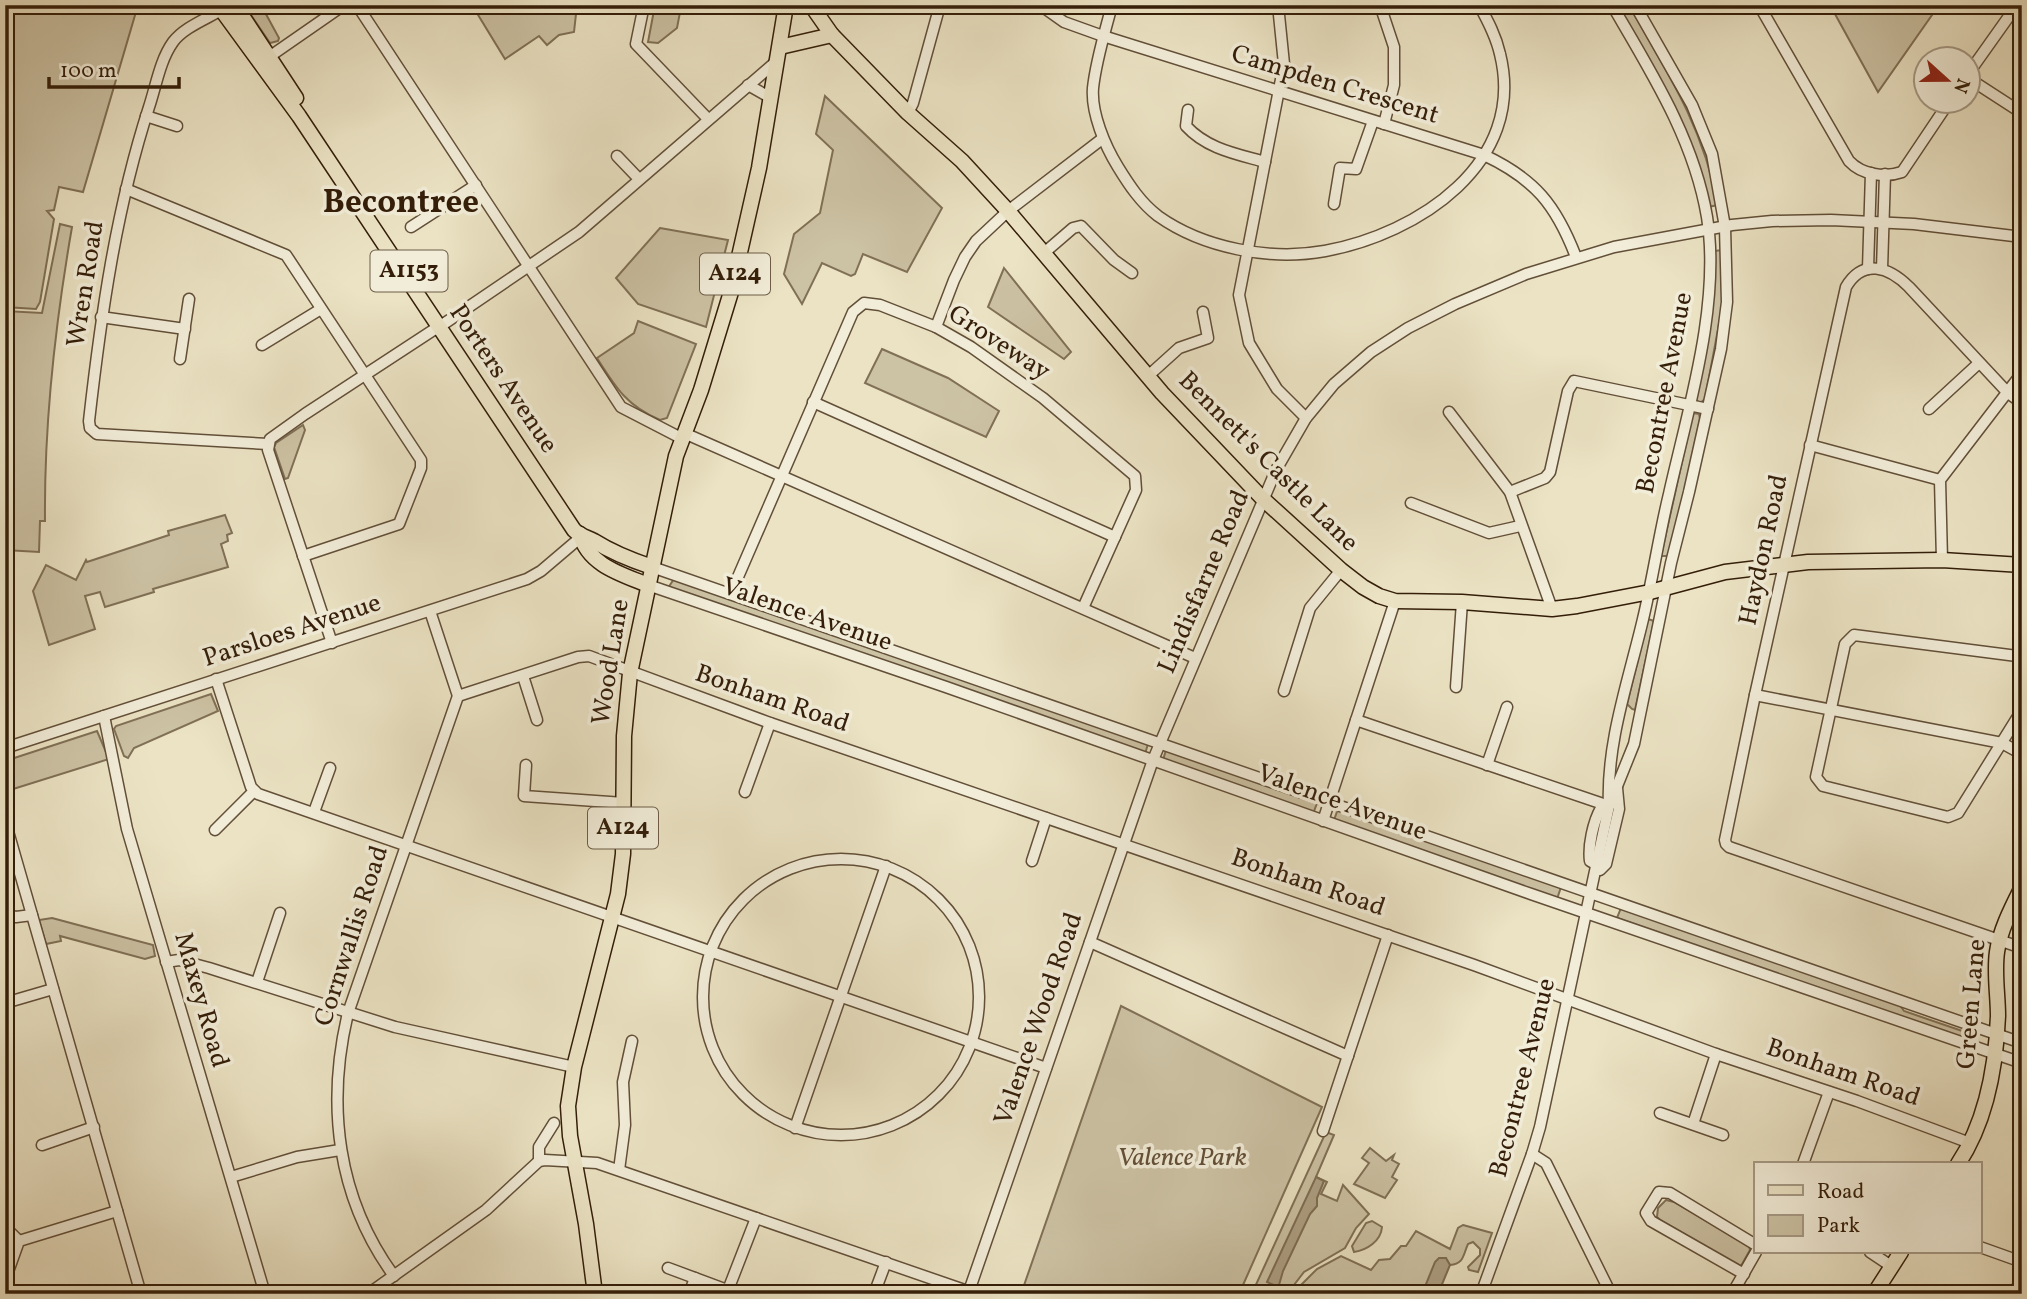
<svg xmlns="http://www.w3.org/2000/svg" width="2027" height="1299" font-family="Vollkorn,serif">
<rect width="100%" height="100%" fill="#ebe3c4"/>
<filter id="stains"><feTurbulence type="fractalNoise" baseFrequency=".00286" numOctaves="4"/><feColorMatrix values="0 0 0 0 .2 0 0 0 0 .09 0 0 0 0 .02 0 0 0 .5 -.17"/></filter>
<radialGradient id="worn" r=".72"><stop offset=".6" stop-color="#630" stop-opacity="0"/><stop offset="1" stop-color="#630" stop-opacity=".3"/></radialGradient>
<!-- green -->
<g fill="#ccc2a4" stroke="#807056" stroke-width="2">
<path d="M5,5h133l-55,187 -24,-5 -5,23 -7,1 7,8 -14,83 -4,7 -31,-2z"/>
<path d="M244,5h17l18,33 -1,3 -8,2z"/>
<path d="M472,5h105l-3,27 -15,3 -12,10 -8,-9 -34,23z"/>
<path d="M655,5h23l3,2 -4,21 -19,15 -10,-1z"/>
<path d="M1617,5h12c39,68 74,122 89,200l-10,2 -6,-25z"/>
<path d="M1830,5h109l-61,87z"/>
<path d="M825,96l117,112 -35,64 -44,-18 -8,20 -4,2 -29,-13 -20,41 -18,-30 10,-40 26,-21 13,-63 -17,-16z"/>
<path d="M60,224l12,3c-17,98 -28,194 -27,294h-5l-1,31 -34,-2v-239l37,2z"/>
<path d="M660,228l68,12 -22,87 -68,-23 -22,-26z"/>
<path d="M1724,250v47l-19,102 -5,4 -4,-3 17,-149z"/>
<path d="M1004,268l67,84 -7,7 -76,-52z"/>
<path d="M638,321l58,23 -29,74 -7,2c-33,-14 -44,-32 -63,-62l37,-25z"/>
<path d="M882,349l66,29 51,33 -13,26 -121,-54z"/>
<path d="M1693,413l6,1 1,5 -26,119 -6,18h-7z"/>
<path d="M303,425l2,5 -17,48 -3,1 -11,-32 2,-4z"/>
<path d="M225,515l7,18 -5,2 1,6 -7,3 7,23 -75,22 1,3 -49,15 -5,-15 -15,4 10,33 -46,16 -16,-54 13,-26 30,15 10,-20 1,2 82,-27 -1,-4z"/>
<path d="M674,579l474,165 -3,10 -477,-166z"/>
<path d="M1648,619l6,2 -19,89 -3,-1 -5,-5z"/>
<path d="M211,694l7,17 -84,37 -6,10 -4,-2 -10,-27 2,-3z"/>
<path d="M97,731l12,28 -99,31 -5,-14v-15z"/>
<path d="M1166,750l151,53 -4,11 -150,-54z"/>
<path d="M1338,809l223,78 -4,12 -223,-79z"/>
<path d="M1621,908l278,96 5,7 67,23 -2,7 -352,-123z"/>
<path d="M52,918l101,27 2,11 -10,3 -85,-23 1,5 -15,3 -7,-24z"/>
<path d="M1121,1006l201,101 -79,178 11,4 72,-157 8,3 -18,42 11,5 -6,12 16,7 6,-16 26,29 -13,14 -11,20 -41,24 -17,22h-266z"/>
<path d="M1370,1148l16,13 8,-6 -2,5 7,4 -7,13 5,3 -12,18 -31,-14 15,-21 -7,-5z"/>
<path d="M1666,1200l8,2 75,44 1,4 -9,16h-4l-77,-46 -3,-3 1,-9z"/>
<path d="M1372,1221l10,6c-1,14 -15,23 -28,25l-2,-6 14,-23z"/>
<path d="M1463,1225l29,8 -14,39 -9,-2 -1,-3 12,-12v-6l-7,-7 -5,2c-5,11 -4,20 -18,21l-4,-6 -24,35h-90l-18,-9h-13l16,-16 24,-13 30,14 8,-10 11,-1 11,-13h5l10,-15 34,18 8,-21z"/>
</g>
<!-- water -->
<g fill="#ada084" stroke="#7d6c53" stroke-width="2">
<path d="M1316,1177l8,4 -7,17v8l-7,8 -27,57 -4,14 -3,1 -9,-4z"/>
<path d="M1439,1258h7l4,7 -12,29h-16l13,-32z"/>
</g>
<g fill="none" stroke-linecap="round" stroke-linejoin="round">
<defs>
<g id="minor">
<path d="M357,5l264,402 60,31"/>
<path d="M644,5l-8,39 72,75"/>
<path d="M1040,5l24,17 39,14 381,119c51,24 72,50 92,102"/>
<path d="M1112,5c-7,27 -16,55 -19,83 -2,25 12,58 25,79 11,18 23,36 40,49 45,32 112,45 167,35 93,-17 202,-88 175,-197 -4,-18 -12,-33 -21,-49"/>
<path d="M1278,5l6,59 -45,231 10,48 28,46 29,29"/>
<path d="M1380,5l14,42v38l-10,39"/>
<path d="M1759,5l90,156c13,14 36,17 53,11l47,-70"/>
<path d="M226,7c-16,11 -41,19 -53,35 -13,18 -17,44 -24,65 -33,102 -48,208 -60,314l1,7 7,6 171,10"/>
<path d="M269,57l75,-52"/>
<path d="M1968,74l49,-69"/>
<path d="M1968,78l54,35"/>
<path d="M748,85l23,13"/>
<path d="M1188,110l-2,16c21,23 51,28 79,36"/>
<path d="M908,113l5,-10 27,-98"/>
<path d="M146,116l31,10"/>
<path d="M617,156l22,23"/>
<path d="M126,189l160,66 135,205v8l-22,56 -96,32"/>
<path d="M1334,204l6,-36 16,1 17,-48"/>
<path d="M411,227l65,-42"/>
<path d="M1044,253l29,-25 8,-2 33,34 18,13"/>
<path d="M1868,269l3,-96"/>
<path d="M1882,269l3,-95"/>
<path d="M101,317l84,12"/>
<path d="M445,323l134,-91 199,-172"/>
<path d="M936,327l18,-47 11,-23 11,-16 32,-30 94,-72"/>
<path d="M262,345l59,-36"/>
<path d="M180,359l9,-60"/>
<path d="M1148,376l31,-28 29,-10 -5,-26"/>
<path d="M813,402l302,135"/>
<path d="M2022,403l-14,-10 -99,-106c-20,-20 -46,-29 -63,0l-91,408 -30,145 1,4 3,3 293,101"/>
<path d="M1929,409l50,-46"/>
<path d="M1449,412l61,80 42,117"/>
<path d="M684,433l511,225"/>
<path d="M1810,445l130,35"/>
<path d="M1510,492l35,-14 5,-6 18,-81 6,-10 134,28"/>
<path d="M1411,503l78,30 31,-7"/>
<path d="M1942,560l-2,-80 82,-107"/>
<path d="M652,567l1370,476"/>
<path d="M648,585l298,102 585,207 491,169"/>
<path d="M731,593l122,-281 11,-9 16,2 56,22 35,20 72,51 92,78 1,14 -53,118"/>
<path d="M332,643l-64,-193 2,-11 35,-25 133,-87"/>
<path d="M2022,659l-5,-3 -163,-21 -9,9 -29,133 7,9 125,31 10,-4 64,-103"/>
<path d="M523,676l14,44"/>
<path d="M216,679l35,108 7,7 788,274"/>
<path d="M1456,687l6,-85"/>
<path d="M1284,691l26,-83 31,-38"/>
<path d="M1755,695l247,48 20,11"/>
<path d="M458,696l120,-39 11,-1 181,67 704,242 242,89 141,47 113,42"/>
<path d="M104,716l23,113 138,465"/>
<path d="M1356,720l253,86"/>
<path d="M5,748l522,-169 14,-8 40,-34"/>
<path d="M526,765l-2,31 100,7"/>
<path d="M1487,765l20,-58"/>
<path d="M745,792l25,-69"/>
<path d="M314,812l16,-44"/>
<path d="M5,821l136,473"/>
<path d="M1323,821l72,-220"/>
<path d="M215,830l39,-39"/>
<circle cx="841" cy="997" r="138"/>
<path d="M1032,861l14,-43"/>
<path d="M1597,865l-7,-4c-2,-15 3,-39 11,-53l8,-2 25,-62 37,-181 18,-71 32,-143 6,-47 -2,-75 -13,-73 -20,-49 -57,-100"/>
<path d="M1596,869l4,1 6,-6 13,-55 -2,-21"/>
<path d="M5,915l11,2 16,-2"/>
<path d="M1090,942l258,114"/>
<path d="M166,962l13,-2 30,8 186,59 179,40"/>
<path d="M257,982l23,-69"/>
<path d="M5,1003l48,-14"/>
<path d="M1660,1113l63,22"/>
<path d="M1693,1124l23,-70"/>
<path d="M795,1128l91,-262"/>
<path d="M1323,1131l65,-196"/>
<path d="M42,1145l52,-18"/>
<path d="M1532,1154l14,9 65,131"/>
<path d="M539,1161v-14l15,-24"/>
<path d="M1803,1164l26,-72"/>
<path d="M619,1170l6,-45 -2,-43 9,-41"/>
<path d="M231,1177l66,-20 43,-7"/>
<path d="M5,1227l14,14"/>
<path d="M1980,1247l42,15"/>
<path d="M1870,1252l21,14"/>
<path d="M668,1268l70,26"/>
<path d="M1744,1274l-93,-53 -5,-8 13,-21 11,1 86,52"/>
<path d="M394,1276c-57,-78 -68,-171 -46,-263l110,-317 -28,-85"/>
<path d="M5,1280l14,-39 98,-30"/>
<path d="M728,1290l28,-72"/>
<path d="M368,1294l118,-84 53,-49 6,-1 52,3 379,131"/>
<path d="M689,1294l6,-16"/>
<path d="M874,1294l12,-32"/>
<path d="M968,1294l185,-534 123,-290 30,-52 28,-34 37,-32 37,-24 47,-24 71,-30 88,-27 118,-22 40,-4 59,-1 83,4 108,13"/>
<path d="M1481,1294l51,-140 8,-27 69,-321c-3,-63 20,-127 34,-187 10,-42 16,-84 26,-125 19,-85 52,-190 38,-277 -13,-78 -56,-145 -95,-212"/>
<path d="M1732,1294l24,-42"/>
<path d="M2015,1294l7,-20"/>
</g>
<g id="major">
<path d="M218,5l81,111 275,414c7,7 13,7 20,11 19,12 37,19 58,26"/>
<path d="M235,5l61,93"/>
<path d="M811,5l21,30 76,78 54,48 46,50 154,182 101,106 78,71 22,17 16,9 16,5 67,1 90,7 25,-3 73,-14 75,-20 83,-10 134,-2 80,5"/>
<path d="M780,47l52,-12"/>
<path d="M580,534c8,31 41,40 68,51"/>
<path d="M1958,1164c28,-42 38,-98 40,-148 0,-21 -4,-43 -1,-64 3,-22 15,-45 25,-65"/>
<path d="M595,1294l-9,-70 -16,-88 -2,-30 6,-39 44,-173 5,-40 1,-118 6,-63 46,-217 25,-66 30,-98 28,-124 27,-163"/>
<path d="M1874,1294l27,-42"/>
</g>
</defs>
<!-- minor casing -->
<use href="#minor" stroke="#624f38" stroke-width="13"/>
<!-- major casing -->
<use href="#major" stroke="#341e09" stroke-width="17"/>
<!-- minor -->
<use href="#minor" stroke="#f2edd9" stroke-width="10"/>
<!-- major -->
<use href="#major" stroke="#ebe3c4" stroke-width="14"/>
</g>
<g text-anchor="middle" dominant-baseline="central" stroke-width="7" stroke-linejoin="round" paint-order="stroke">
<!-- shield labels -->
<g fill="#f2edd9" stroke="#6d5c47" stroke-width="2">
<rect x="370.5" y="250.5" width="77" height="41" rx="5"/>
<rect x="700" y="253.5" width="70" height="41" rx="5"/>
<rect x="588" y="807.5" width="70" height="41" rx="5"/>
</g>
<g font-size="24" font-weight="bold" fill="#341e09">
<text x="409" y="271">A1153</text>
<text x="735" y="274">A124</text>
<text x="623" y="828">A124</text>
</g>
<!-- street labels -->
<g font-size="26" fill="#341e09" stroke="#f2edd9">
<text transform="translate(1335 85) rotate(17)">Campden Crescent</text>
<text transform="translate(86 284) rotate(-81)">Wren Road</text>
<text transform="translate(999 343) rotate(33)">Groveway</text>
<text transform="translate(503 379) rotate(56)">Porters Avenue</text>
<text transform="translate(1665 393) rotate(-79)">Becontree Avenue</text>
<text transform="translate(1268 462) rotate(45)">Bennett's Castle Lane</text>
<text transform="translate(1764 550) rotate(-78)">Haydon Road</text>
<text transform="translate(1204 582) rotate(-67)">Lindisfarne Road</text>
<text transform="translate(807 615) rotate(19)">Valence Avenue</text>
<text transform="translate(292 631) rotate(-18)">Parsloes Avenue</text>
<text transform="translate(611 662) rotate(-81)">Wood Lane</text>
<text transform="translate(772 699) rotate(19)">Bonham Road</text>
<text transform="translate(1342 803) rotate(20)">Valence Avenue</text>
<text transform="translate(1308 883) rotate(19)">Bonham Road</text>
<text transform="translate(352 936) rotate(-72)">Cornwallis Road</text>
<text transform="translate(201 1000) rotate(74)">Maxey Road</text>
<text transform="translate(1972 1004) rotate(-85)">Green Lane</text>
<text transform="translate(1039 1019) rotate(-71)">Valence Wood Road</text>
<text transform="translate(1843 1073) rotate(19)">Bonham Road</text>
<text transform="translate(1523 1078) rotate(-76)">Becontree Avenue</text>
</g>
<!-- park labels -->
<g font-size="26" font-style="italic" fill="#624f38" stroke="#f2edd9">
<text x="1182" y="1158">Valence Park</text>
</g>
<!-- district labels -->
<g font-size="33" font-weight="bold" fill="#341e09" stroke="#f2edd9">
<text x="401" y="204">Becontree</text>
</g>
</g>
<!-- margin -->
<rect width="2027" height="1299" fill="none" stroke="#ebe3c4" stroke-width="28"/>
<rect x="7" y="7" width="2013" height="1285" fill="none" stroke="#341e09" stroke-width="3.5"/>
<rect x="14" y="14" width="1999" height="1271" fill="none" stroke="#341e09" stroke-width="2"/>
<!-- legend -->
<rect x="1754" y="1162" width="228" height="91" fill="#f2edd9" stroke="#a69a86" stroke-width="2"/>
<rect x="1768" y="1185" width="35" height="10" fill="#ebe3c4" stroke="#a69a86" stroke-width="2"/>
<text x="1817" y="1198" font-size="21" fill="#341e09">Road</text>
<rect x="1768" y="1215" width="35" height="21" fill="#ccc2a4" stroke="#a69a86" stroke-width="2"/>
<text x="1817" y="1232" font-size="21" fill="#341e09">Park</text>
<!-- north arrow -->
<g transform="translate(1947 80) rotate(111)"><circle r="33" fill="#f2edd9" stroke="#a69a86" stroke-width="2"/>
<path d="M0-5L12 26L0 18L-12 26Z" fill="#8f2418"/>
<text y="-10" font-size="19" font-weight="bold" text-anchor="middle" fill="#341e09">N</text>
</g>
<!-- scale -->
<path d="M49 77v10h130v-10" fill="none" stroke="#341e09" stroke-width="3.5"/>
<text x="60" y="77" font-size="21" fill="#341e09" stroke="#f2edd9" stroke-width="5" paint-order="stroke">100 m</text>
<rect width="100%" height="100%" filter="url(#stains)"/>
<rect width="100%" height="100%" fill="url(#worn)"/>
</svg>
